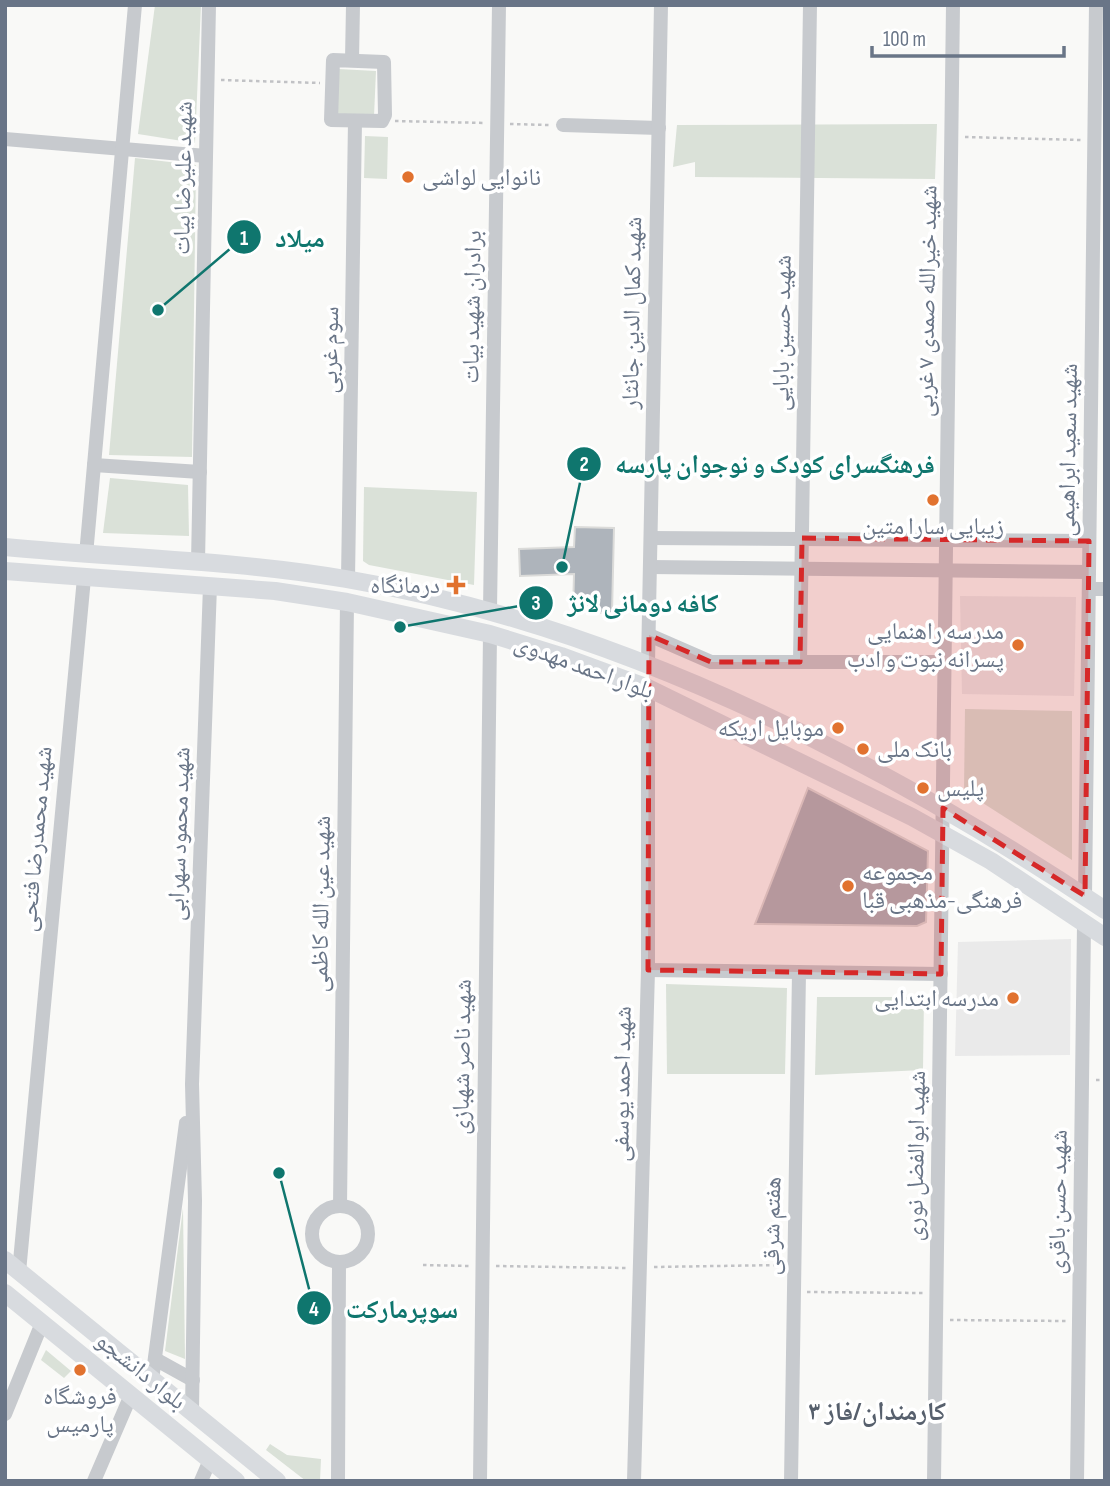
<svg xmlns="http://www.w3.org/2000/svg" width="1110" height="1486" font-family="'Sofia Sans Condensed','Noto Naskh Arabic',sans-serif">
<rect width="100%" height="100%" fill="#f9f9f7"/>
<!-- built -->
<g fill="#eaeaea">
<path d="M960,596l116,1 -2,99 -112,-2z"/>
<path d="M1071,939l-1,116 -115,1 3,-114z"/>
</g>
<!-- green -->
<g fill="#dae1d8">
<path d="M155,5h46l-6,138 -57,-9z"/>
<path d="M338,69l38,2 -2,45 -37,-1z"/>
<path d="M937,124l-2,55 -240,-2v-15l-22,5 4,-42z"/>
<path d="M365,136l23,1 -1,42 -23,-1z"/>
<path d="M135,158l61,7 -4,292 -83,-2z"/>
<path d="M110,478l78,7 1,51 -86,-3z"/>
<path d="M364,487l113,5 -3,93 -105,-20 -6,-4z"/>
<path d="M965,709l107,2v149l-108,-69z"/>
<path d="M666,984l121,4 -2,86h-118z"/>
<path d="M817,997h107l-1,73 -108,5z"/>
<path d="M183,1208l2,151 -20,-8z"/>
<path d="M46,1350l25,21 -7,7 -23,-18z"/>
<path d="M270,1444l17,11 34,4 -1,22h-14l-40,-31z"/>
</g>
<!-- building -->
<g fill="#aeb4bb" stroke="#dbdbd9" stroke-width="2">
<path d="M575,527l39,1 -2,85 -39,-1 1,-38 -54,2 -1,-27 55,-2z"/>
<path d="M808,788l120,63 -2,71 -9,4 -162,-2z"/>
</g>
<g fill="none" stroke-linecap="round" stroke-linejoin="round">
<!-- path -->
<g stroke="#c1c2c5" stroke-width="2.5" stroke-dasharray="3.5 3.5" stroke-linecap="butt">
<path d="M221,80l99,3"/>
<path d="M395,121l91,2"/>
<path d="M510,124l39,1"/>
<path d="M965,137l116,3"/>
<path d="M1096,1080h9"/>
<path d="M423,1265l46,1"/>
<path d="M496,1266l130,2"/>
<path d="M654,1267l126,-2"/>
<path d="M807,1292l116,1"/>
<path d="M950,1320l116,1"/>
</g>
<!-- minor -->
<g stroke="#c7cace" stroke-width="14">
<path d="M333,60l51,2 1,53 -3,6 -51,-1z"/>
<path d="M352,60l1,-55"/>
<path d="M563,125l96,3"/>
<path d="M5,139l201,17"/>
<path d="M94,465l106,7"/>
<path d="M651,538l438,3"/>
<path d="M86,555l49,-550"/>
<path d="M198,562l11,-557"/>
<path d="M650,567l439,5"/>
<path d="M348,579l7,-458"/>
<path d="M1089,589h16"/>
<path d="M490,610l9,-605"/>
<path d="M649,635l62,27h234"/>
<path d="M800,662l10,-657"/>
<path d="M648,663l13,-658"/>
<path d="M1085,896l11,-891"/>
<path d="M648,970l293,4"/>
<path d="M340,1206l7,-604"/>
<circle cx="340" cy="1234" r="28"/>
<path d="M19,1272l65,-694"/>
<path d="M155,1359l38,21"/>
<path d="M152,1380l34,-257"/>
<path d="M192,1412l3,-211 -3,-117 18,-498"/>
<path d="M5,1414l37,-91"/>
<path d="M94,1481l37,-86"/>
<path d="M201,1481l9,-21"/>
<path d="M338,1481l1,-219"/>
<path d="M480,1481l10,-847"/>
<path d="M634,1481l14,-511v-282"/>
<path d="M791,1481l8,-509"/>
<path d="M934,1481l19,-1476"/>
<path d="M1077,1481l7,-557"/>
</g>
<!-- major -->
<g stroke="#d8dbdf" stroke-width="18">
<path d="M5,547c114,11 229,13 341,32 272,46 532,179 759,331"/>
<path d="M5,571l270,20 72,11 143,32 71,22 87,32 264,129 79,44 114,76"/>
<path d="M5,1260l272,221"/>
<path d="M5,1293l231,188"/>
</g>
</g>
<!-- marked area -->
<path fill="#d62828" fill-opacity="0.2" stroke="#d62828" stroke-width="5" stroke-dasharray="14 9" stroke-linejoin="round" d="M802,538l287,3 -4,355 -142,-88 -2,166 -293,-4 1,-335 62,27h89z"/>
<!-- markers -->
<g fill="#e1722f" stroke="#fff" stroke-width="2.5">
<circle cx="408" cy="177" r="7"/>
<circle cx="933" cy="500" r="7"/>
<path d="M452.5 574.5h7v7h7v7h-7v7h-7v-7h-7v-7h7z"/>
<circle cx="1018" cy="645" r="7"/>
<circle cx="838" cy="728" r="7"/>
<circle cx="863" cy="749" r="7"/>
<circle cx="923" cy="788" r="7"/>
<circle cx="848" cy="886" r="7"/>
<circle cx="1013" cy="998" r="7"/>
<circle cx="80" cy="1370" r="7"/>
</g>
<g text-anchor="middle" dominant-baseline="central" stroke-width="7" stroke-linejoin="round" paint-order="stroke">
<!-- poi labels -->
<g font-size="24" fill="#697587" stroke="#fff" text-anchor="start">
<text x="422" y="177">نانوایی لواشی</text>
<text x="933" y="526" text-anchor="middle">زیبایی سارا متین</text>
<text x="440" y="585" text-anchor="end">درمانگاه</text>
<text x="1004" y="631" text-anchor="end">مدرسه راهنمایی<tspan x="1004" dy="28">پسرانه نبوت و ادب</tspan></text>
<text x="824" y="728" text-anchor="end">موبایل اریکه</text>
<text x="877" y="749">بانک ملی</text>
<text x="937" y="788">پلیس</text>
<text x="862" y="872">مجموعه<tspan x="862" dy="28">فرهنگی-مذهبی قبا</tspan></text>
<text x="999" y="998" text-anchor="end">مدرسه ابتدایی</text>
<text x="80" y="1396" text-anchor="middle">فروشگاه<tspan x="80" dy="28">پارمیس</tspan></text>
</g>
<!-- street labels -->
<g font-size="24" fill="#697587" stroke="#fff">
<text transform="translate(183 178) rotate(-89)">شهید علیرضا بیات</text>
<text transform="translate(927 301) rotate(-89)">شهید خیرالله صمدی ۷ غربی</text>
<text transform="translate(472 307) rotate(-89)">برادران شهید بیات</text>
<text transform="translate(632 313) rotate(-89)">شهید کمال الدین جانثار</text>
<text transform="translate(782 333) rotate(-89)">شهید حسین بابایی</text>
<text transform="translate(330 350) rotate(-89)">سوم غربی</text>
<text transform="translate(1068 450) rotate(-89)">شهید سعید ابراهیمی</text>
<text transform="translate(584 667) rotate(20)">بلوار احمد مهدوی</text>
<text transform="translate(179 834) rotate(-88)">شهید محمود سهرابی</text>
<text transform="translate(36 839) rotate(-85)">شهید محمدرضا فتحی</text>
<text transform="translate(321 904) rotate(-89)">شهید عین الله کاظمی</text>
<text transform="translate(462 1057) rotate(-89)">شهید ناصر شهبازی</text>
<text transform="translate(622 1084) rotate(-89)">شهید احمد یوسفی</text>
<text transform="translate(916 1156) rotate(-89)">شهید ابوالفضل نوری</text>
<text transform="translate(1058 1202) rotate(-89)">شهید حسن باقری</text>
<text transform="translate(772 1226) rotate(-89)">هفتم شرقی</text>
<text transform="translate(141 1371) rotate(39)">بلوار دانشجو</text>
</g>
<!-- neighbourhood labels -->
<g font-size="26" font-weight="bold" fill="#57606d" stroke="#fff">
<text x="877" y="1412">کارمندان/فاز ۳</text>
</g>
</g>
<!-- callouts -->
<path fill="none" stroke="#0f766e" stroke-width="2.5" d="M158 310L244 237M562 567L584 464M400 627L536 603M279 1173L314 1308"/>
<g fill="#0f766e" stroke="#fff" stroke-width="2.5">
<circle cx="158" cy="310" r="7"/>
<circle cx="562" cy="567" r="7"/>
<circle cx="400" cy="627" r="7"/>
<circle cx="279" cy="1173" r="7"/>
<circle cx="244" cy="237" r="18"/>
<circle cx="584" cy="464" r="18"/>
<circle cx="536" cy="603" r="18"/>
<circle cx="314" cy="1308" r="18"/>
</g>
<g font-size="21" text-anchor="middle" font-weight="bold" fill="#fff">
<text x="244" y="245">1</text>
<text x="584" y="471">2</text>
<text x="536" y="610">3</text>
<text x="314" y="1316">4</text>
</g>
<g font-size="26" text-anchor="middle" font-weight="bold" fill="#0f766e" stroke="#fff" stroke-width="7" stroke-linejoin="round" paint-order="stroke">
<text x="300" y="247">میلاد</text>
<text x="775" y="473">فرهنگسرای کودک و نوجوان پارسه</text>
<text x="643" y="612">کافه دومانی لانژ</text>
<text x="402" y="1318">سوپرمارکت</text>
</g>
<!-- border -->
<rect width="1110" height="1486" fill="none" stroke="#697587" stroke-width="14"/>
<!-- scale -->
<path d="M872 46v10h192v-10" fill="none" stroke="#697587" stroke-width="3.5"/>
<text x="883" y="46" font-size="21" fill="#697587" stroke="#ffffff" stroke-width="5" paint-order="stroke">100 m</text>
</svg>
